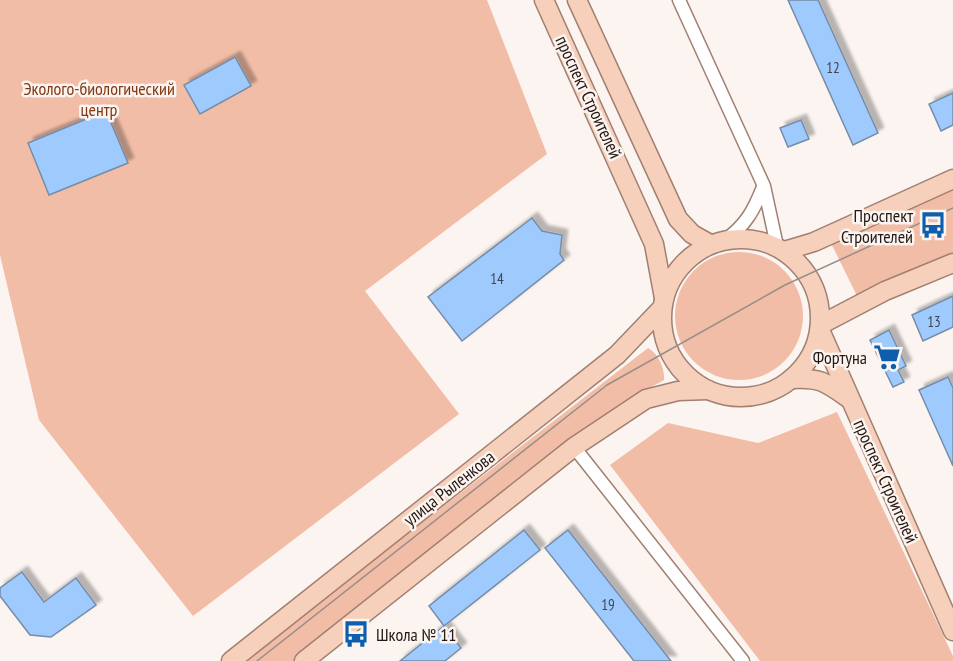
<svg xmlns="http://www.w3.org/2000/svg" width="953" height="661" font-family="'PT Sans Narrow',sans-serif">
<defs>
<filter id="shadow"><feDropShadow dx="5.5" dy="-5.5" stdDeviation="1.5" flood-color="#0004"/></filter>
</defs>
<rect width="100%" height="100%" fill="#fbf4f0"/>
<!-- green -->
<g fill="#f2bda6">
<path d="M0,0h487l60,154 -182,137 94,123 -266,202 -154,-196 -39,-165z"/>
<path d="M953,188v65l-96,43 -26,-53z"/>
<circle cx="739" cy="316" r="64"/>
<path d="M648,348c10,5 17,20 16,32l-20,11 -344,270h-57z"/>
<path d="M837,412l116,244v5h-193l-150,-196 58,-42 90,20z"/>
</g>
<!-- building -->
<g fill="#9ecafe" stroke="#768ca7" stroke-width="1.5" filter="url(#shadow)">
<path d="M788,0h30l60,133 -25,12z"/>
<path d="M235,57l16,29 -51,28 -16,-29z"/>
<path d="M953,93v32l-12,6 -12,-27z"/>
<path d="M106,111l22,52 -79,32 -21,-52z"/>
<path d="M801,120l8,19 -21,8 -8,-19z"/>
<path d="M532,218l10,13 20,4 -2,19 4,6 -102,81 -34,-44z"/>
<path d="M953,296v31l-30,14 -11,-26z"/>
<path d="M889,330l17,36 -8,4 6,12 -11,5 -23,-47z"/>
<path d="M948,377l5,11v78l-34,-76z"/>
<path d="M524,530l16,20 -96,76 -15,-20z"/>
<path d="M568,530l103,131h-37l-89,-113z"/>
<path d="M22,572l22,30 32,-24 20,27 -45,32 -21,-2 -30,-39v-8z"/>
<path d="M444,626l17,22 -16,13h-45z"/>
</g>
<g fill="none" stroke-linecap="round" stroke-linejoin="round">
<defs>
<g id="street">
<path d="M679,0l85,186 13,60"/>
<path d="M725,240c21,-15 29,-30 38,-53"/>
<path d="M574,447l169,214"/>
</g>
<g id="secondary">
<path d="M544,0l110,244 10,54"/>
<path d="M577,0l101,219 14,15 18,10"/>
<circle cx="741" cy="318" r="79"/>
<path d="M784,251l30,-9 139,-63"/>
<path d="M820,325l65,-34 68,-28"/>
<path d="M820,330l133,301"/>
<path d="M791,379c28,-2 35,3 57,19"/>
<path d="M231,661l386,-306 45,-47"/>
<path d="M304,661l270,-214 72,-48 32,-8 30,-1"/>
</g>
</defs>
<!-- street casing -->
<use href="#street" stroke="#a17f71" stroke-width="15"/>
<!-- secondary casing -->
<use href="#secondary" stroke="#a17f71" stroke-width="21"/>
<!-- street -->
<use href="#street" stroke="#fff" stroke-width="12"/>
<!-- secondary -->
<use href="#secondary" stroke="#f6d0bb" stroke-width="18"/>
<!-- tram -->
<path stroke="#978e89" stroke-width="1.5" d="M257,661l350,-276 178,-100 168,-77"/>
</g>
<!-- icons -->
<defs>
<symbol id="bus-bare" viewBox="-9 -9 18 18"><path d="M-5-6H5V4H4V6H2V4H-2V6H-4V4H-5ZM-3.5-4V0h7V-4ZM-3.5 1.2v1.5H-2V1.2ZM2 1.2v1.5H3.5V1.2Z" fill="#0d5fad" stroke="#fbf4f0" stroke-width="2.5" paint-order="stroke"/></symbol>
<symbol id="supermarket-bare" viewBox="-9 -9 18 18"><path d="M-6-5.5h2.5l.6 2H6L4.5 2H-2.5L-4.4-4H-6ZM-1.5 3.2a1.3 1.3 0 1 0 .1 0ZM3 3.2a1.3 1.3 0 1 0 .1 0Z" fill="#0d5fad" stroke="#fbf4f0" stroke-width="2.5" paint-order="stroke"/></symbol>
</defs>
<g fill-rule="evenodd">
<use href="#bus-bare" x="914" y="206" width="38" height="38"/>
<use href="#supermarket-bare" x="868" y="338" width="38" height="38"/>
<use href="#bus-bare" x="337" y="615" width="38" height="38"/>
</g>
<g text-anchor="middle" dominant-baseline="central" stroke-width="5" stroke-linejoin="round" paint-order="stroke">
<!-- number labels -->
<g font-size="15" fill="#43444e">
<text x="833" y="67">12</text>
<text x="497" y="278">14</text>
<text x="934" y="321">13</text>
<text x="608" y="604">19</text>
</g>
<!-- park labels -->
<g font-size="18" fill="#813913" stroke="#fbf4f0">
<text x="99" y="88">Эколого-биологический<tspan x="99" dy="21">центр</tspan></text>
</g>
<!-- street labels -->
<g font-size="18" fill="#251813" stroke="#fbf4f0">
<text transform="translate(589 97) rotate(65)">проспект Строителей</text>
<text transform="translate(886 481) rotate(66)">проспект Строителей</text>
<text transform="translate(449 488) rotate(-38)">улица Рыленкова</text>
</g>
<!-- poi labels -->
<g font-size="18" fill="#251813" stroke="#fbf4f0" text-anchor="end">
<text x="913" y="215">Проспект<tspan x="913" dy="21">Строителей</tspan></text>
<text x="867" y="357">Фортуна</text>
<text x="376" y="634" text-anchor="start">Школа № 11</text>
</g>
</g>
</svg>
